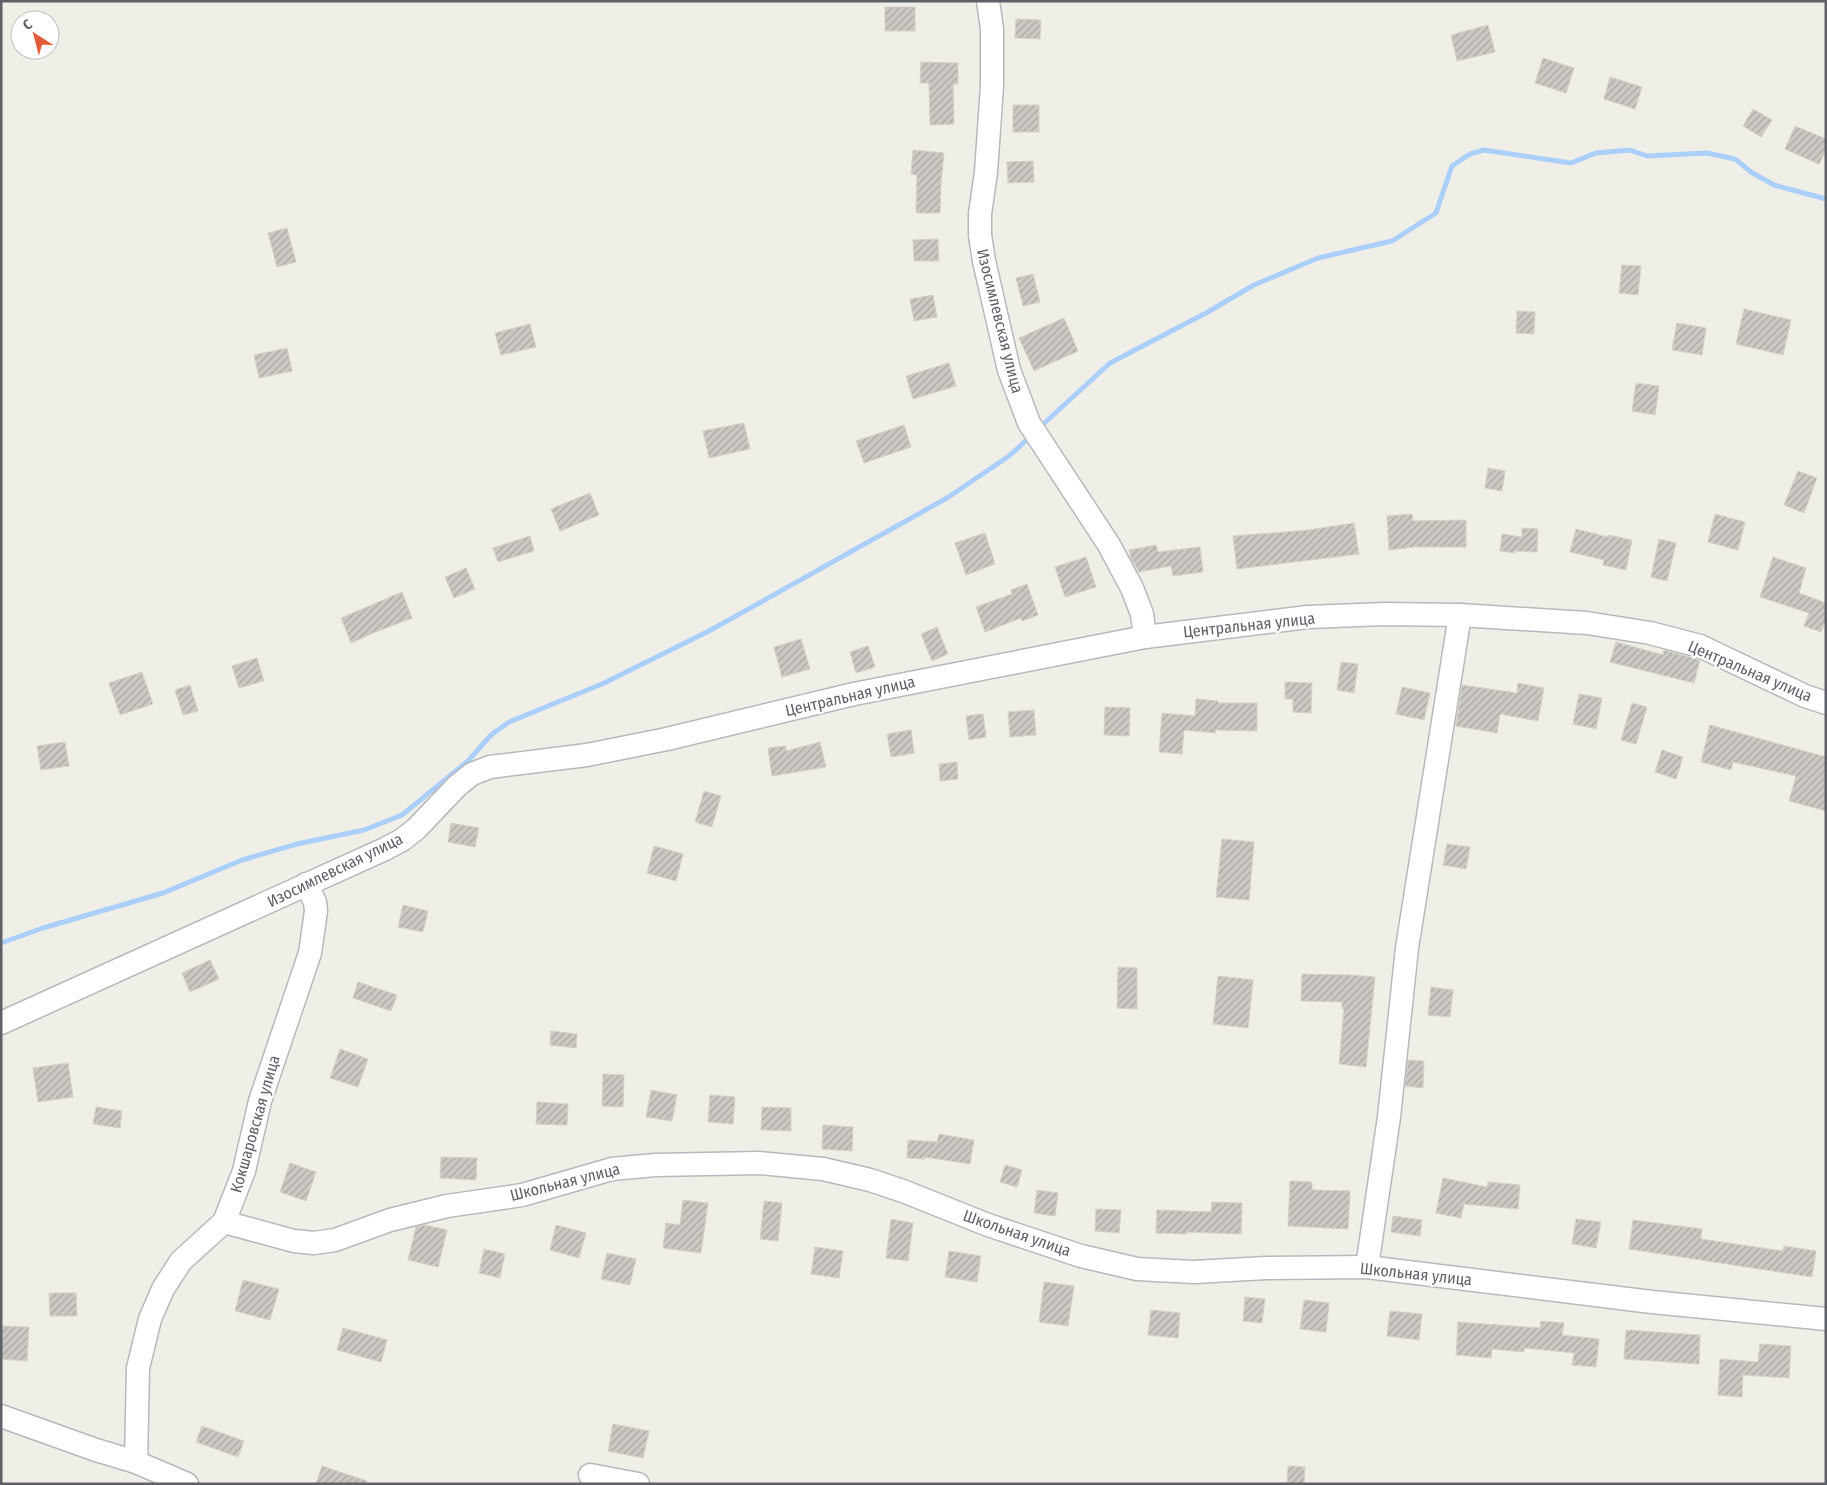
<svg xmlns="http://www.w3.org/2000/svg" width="1827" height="1485" font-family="'Fira Sans Condensed',sans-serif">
<defs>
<pattern id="building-hatch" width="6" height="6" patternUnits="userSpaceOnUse" patternTransform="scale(1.25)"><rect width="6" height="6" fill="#ccc9c4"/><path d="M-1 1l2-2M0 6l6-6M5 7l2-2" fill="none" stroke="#a9a7a3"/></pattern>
</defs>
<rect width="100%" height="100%" fill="#f0efe7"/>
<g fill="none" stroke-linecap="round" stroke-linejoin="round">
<!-- stream -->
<g stroke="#abcffb" stroke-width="5">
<path d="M1040,427l70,-64 96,-50 48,-28 64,-27 74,-17 44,-28 16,-47 18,-12 14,-4 87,13 25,-10 34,-3 17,6 60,-3 28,6 16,13 23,13 52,14"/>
<path d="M1,943l42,-15 120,-35 79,-33 55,-16 67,-14 38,-15 66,-54 23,-26 18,-13 93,-38 107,-53 238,-133 62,-42 23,-21"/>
</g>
</g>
<!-- building -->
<g fill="url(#building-hatch)" stroke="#d4d2c5">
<rect x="885" y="7" width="30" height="24"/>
<path d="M1016,19l25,1 -1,19 -25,-1z"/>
<path d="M1488,25l7,27 -38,9 -6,-26z"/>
<path d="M1543,58l31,10 -8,25 -31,-10z"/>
<path d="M921,62l37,1v21h-5l1,40 -24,1 -1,-42h-9z"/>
<path d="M1610,77l32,10 -7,22 -31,-10z"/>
<rect x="1013" y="105" width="26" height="27"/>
<path d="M1753,109l19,11 -11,17 -18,-11z"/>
<path d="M1795,126l31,13v11l-7,14 -34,-15z"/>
<path d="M913,150l31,3 -3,30 -1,30h-24l1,-38 -6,-1z"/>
<path d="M1033,161l1,21 -26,1 -1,-21z"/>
<path d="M287,228l9,34 -19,5 -9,-34z"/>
<path d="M938,239l1,22h-25l-1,-21z"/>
<path d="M1622,265l19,1 -3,29 -19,-2z"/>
<path d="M1033,274l7,28 -17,4 -7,-28z"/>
<path d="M933,295l4,22 -23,4 -4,-22z"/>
<path d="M1744,309l47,11 -8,35 -47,-11z"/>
<path d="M1517,311l18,1 -1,22 -18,-1z"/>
<path d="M1064,318l14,33 -44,20 -15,-33z"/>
<path d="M1677,323l29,5 -4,27 -30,-5z"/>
<path d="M530,324l6,23 -35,8 -6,-22z"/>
<path d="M287,348l5,23 -33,7 -5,-23z"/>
<path d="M949,363l7,23 -43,13 -7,-23z"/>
<path d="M1636,383l23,3 -4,29 -23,-4z"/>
<path d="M744,423l6,26 -41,9 -6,-27z"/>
<path d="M904,425l7,22 -47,16 -8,-22z"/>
<path d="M1488,468l17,3 -3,20 -17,-3z"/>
<path d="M1798,471l19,7 -13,35 -20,-8z"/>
<path d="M590,493l9,22 -39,16 -9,-22z"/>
<path d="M1412,514l1,7 53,-1v27h-52l-25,3 -2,-34z"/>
<path d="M1715,514l30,8 -7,28 -30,-8z"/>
<path d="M1354,523l5,31 -122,15 -4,-33 76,-6z"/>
<path d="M1522,528l16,1 -1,23 -22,-1v2l-15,-2 2,-17 20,3z"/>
<path d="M1576,529l32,8 1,-2 23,5 -6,30 -23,-5 1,-5 -34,-8z"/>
<path d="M985,533l10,31 -29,11 -11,-32z"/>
<path d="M530,536l4,15 -36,11 -5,-14z"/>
<path d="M1659,539l17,4 -9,38 -16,-4z"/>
<path d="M1156,545l2,7 42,-5 3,25 -30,4 -2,-10 -32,6 -8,-14 -2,-8z"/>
<path d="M1086,557l10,30 -31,10 -10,-30z"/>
<path d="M1773,557l33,11 -7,25 27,10v17l-5,12 -17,-6 5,-13 -49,-16z"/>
<path d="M466,568l9,21 -21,9 -9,-21z"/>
<path d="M1027,584l11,31 -16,6 -1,-3 -36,14 -9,-25 36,-13 -1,-4z"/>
<path d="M402,592l10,26 -39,15 -22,10 -10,-25z"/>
<path d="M937,627l11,27 -16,7 -11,-27z"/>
<path d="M801,639l9,30 -28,8 -8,-30z"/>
<path d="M1616,642l47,13 1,-5 36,10 -6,23 -84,-21z"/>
<path d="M868,646l7,21 -19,6 -6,-21z"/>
<path d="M257,658l7,23 -25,7 -7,-22z"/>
<path d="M1341,662l17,2 -4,29 -17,-3z"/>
<path d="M142,672l11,32 -33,11 -11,-32z"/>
<path d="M1285,682l27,1 -1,30 -18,-1v-13h-8z"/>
<path d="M1518,683l26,5 -6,33 -38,-7 -3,19 -41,-7 6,-41 55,8z"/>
<path d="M190,685l8,26 -15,4 -8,-25z"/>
<path d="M1402,687l28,6 -6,27 -28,-6z"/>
<path d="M1579,694l23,4 -6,31 -23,-5z"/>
<path d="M1196,699l22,2v2h39v28l-41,-1 -1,3 -31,-3 -2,24 -23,-2 3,-39 33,3z"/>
<path d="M1632,703l15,4 -11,37 -15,-4z"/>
<path d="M1105,707l25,1 -1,28 -25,-1z"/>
<path d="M1034,710l2,25 -26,2 -2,-25z"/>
<path d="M983,714l3,23 -17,3 -3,-24z"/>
<path d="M1710,725l116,32v54l-37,-10 7,-25 -63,-14 -2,8 -30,-8z"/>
<path d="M911,730l3,23 -23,4 -4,-23z"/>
<path d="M65,742l4,24 -28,4 -4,-24z"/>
<path d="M820,742l6,25 -54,9 -4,-28 18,-2v5z"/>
<path d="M1662,750l21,7 -7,22 -21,-7z"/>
<path d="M957,762l1,17 -18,2 -1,-17z"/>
<path d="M704,791l17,5 -9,31 -17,-5z"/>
<path d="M451,823l28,5 -4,19 -27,-5z"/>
<path d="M1222,839l32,3 -5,58 -33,-3z"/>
<path d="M1447,844l23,3 -4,22 -23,-4z"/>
<path d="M654,846l29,8 -7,27 -29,-8z"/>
<path d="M403,905l25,6 -5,21 -25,-5z"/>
<path d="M210,960l9,19 -29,13 -8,-19z"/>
<path d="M1118,967l19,1v41l-20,-1z"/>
<path d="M1302,974l49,1 24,2 -9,90 -27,-3 5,-55h-2v-7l-41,-1z"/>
<path d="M1218,976l35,4 -5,48 -35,-4z"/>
<path d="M358,982l39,13 -6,16 -38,-13z"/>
<path d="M1431,987l22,3 -3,27 -22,-2z"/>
<path d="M551,1031l26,3 -1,14 -26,-3z"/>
<path d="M340,1049l28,10 -10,28 -28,-9z"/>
<path d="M1408,1060l16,1 -1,27 -18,-2z"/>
<path d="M68,1063l5,34 -35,5 -5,-34z"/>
<path d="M603,1074l21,1 -1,32 -21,-1z"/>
<path d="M651,1090l26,5 -5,26 -26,-4z"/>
<path d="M710,1095l25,2 -2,27 -25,-2z"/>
<path d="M537,1102l31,2 -1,21 -31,-1z"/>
<path d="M96,1107l26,4 -2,17 -27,-4z"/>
<path d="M762,1107l29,1v23l-30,-1z"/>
<path d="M823,1125l30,2 -1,24 -30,-2z"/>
<path d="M939,1134l35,6 -4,24 -46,-7v2l-17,-1 1,-18 29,2z"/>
<path d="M441,1157l36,1 -1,22 -36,-2z"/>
<path d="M290,1163l26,9 -10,29 -26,-9z"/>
<path d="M1005,1165l17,5 -5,17 -17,-5z"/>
<path d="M1443,1178l44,9 1,-5 32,3 -2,24 -54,-5 -3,14 -25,-5z"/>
<path d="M1290,1181l22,1v8l38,1 -2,38 -60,-3z"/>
<path d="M1037,1190l21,3 -3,23 -21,-3z"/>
<path d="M683,1200l25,3 -7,50 -38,-5 3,-25 14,2z"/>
<path d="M764,1201l18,2 -4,38 -18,-2z"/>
<path d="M1212,1202l30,1 -1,31 -54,-2v2l-31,-1 1,-23 54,2z"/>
<path d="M1096,1209l25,1 -2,23 -24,-2z"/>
<path d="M1393,1216l29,4 -2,16 -29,-4z"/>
<path d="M891,1219l22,4 -5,38 -22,-3z"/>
<path d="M1576,1219l25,3 -5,26 -24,-4z"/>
<path d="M1633,1220l69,9 -1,10 82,12 1,-5 32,5 -4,26 -183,-28z"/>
<path d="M425,1225l22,5 -9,37 -30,-7 8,-33z"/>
<path d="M556,1225l30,8 -7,25 -29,-8z"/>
<path d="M815,1247l28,4 -4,27 -28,-4z"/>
<path d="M484,1249l21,5 -5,24 -21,-5z"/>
<path d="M949,1251l32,5 -4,26 -32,-5z"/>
<path d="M607,1253l29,6 -6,26 -29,-6z"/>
<path d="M243,1280l36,9 -9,31 -35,-9z"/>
<path d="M1044,1282l30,4 -6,40 -29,-4z"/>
<path d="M49,1293h27l1,23h-27z"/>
<path d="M1245,1297l20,2 -3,24 -19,-2z"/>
<path d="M1304,1300l25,3 -3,29 -26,-3z"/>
<path d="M1151,1310l29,3 -2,25 -30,-3z"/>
<path d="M1390,1311l32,3 -3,26 -32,-4z"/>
<path d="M1541,1321l23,2 -2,12 37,4 -3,28 -24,-2 2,-12 -50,-5v4l-32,-3 -1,9 -35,-3 2,-33 82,6z"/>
<path d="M2,1326l27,1 -2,34 -26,-2z"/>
<path d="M343,1328l44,12 -6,22 -44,-12z"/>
<path d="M1626,1330l74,5 -1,29 -75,-5z"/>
<path d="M1760,1344l31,2 -2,32 -46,-3 -1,22 -24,-2 2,-36 38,3z"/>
<path d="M613,1424l36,7 -6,27 -35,-7z"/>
<path d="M202,1426l42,15 -6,16 -42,-15z"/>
<path d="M322,1466l45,15 -1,3h-50z"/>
<path d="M1288,1466l17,1 -1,17h-17z"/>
</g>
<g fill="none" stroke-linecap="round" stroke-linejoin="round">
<defs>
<g id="minor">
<path d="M988,1l4,28v57l-6,86 -6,42v21l4,26 25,109 20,53 80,122 23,43 10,26 3,23"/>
<path d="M1,1023l384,-174 17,-9 14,-11 41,-43 15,-12 18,-7 97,-12 80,-16 187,-45 291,-57 163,-20 76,-3 76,1 127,8 63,10 50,13 105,50 21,7"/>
<path d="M224,1222l70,19 20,2 21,-3 55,-20 57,-14 75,-11 90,-26 43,-4 104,-2 64,6 47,11 33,11 85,34 93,31 56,13 57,3 72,-4 101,-1 285,35 174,17"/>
<path d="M1367,1267l22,-150 18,-169 53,-333"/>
<path d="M1,1416l95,34 40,12 51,22"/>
<path d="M136,1462l2,-94 12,-49 13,-30 18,-28 43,-39 20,-51 16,-70 50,-148 6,-42 -1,-9 -9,-18"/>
<path d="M590,1475l48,9"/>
</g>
</defs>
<!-- minor casing -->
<use href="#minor" stroke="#b7b8bd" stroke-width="25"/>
<!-- minor -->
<use href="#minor" stroke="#fff" stroke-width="22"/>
</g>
<g text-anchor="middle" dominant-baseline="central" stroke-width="4.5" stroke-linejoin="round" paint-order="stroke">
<!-- street labels -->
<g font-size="16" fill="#5e6167" stroke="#fff">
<text transform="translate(1000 321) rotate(76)">Изосимлевская улица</text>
<text transform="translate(1249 625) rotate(-6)">Центральная улица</text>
<text transform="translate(1750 671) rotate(23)">Центральная улица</text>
<text transform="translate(850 696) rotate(-13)">Центральная улица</text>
<text transform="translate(335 870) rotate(-26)">Изосимлевская улица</text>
<text transform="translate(255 1124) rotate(-74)">Кокшаровская улица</text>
<text transform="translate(565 1182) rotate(-14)">Школьная улица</text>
<text transform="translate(1017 1233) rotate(19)">Школьная улица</text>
<text transform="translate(1416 1274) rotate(6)">Школьная улица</text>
</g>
</g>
<!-- border -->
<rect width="1827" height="1485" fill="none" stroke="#5e6167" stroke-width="5"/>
<!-- north arrow -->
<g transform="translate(35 35) rotate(324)"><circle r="24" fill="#ffffff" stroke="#bfc0c2"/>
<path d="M0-4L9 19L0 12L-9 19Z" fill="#e25c3a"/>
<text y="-8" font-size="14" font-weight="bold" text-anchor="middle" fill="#5e6167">С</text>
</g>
</svg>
